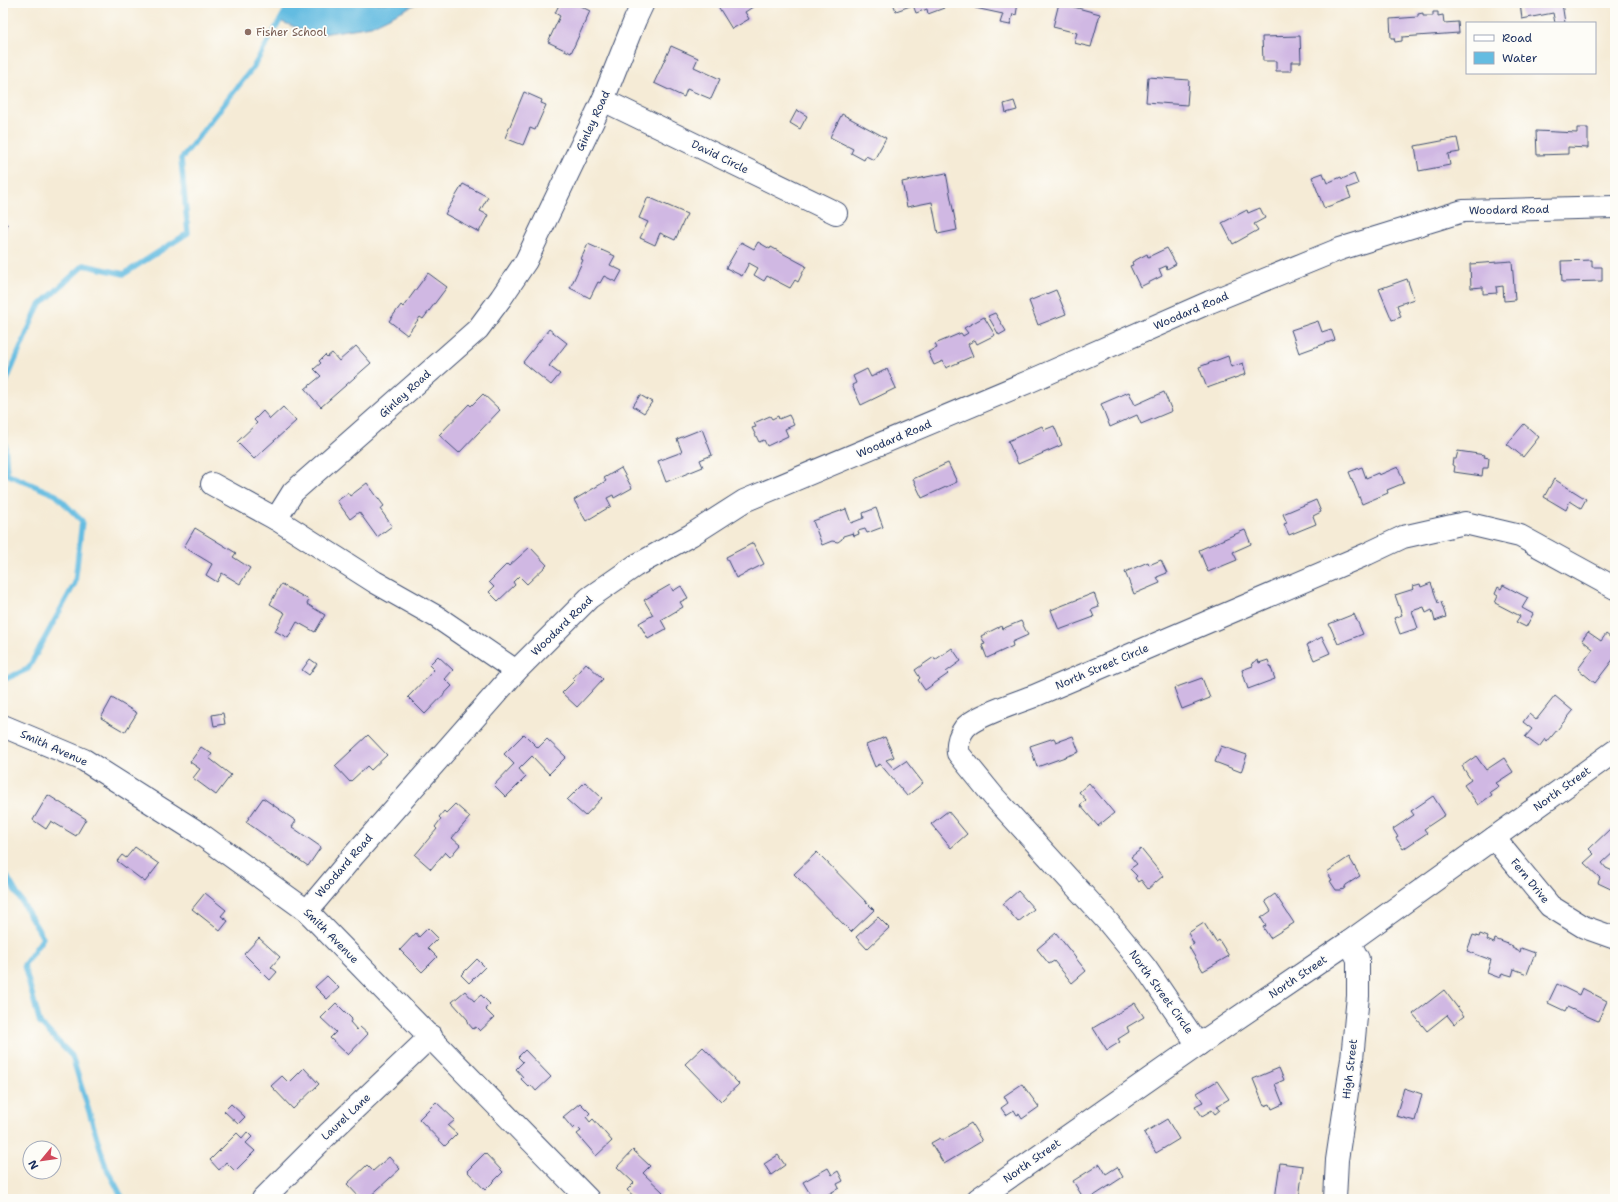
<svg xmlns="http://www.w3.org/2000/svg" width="1618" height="1202" font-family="'Shantell Sans',sans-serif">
<rect width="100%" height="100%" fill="#fdfcf7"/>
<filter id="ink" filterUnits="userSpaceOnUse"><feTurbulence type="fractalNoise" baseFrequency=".025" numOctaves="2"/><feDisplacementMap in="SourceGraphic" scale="8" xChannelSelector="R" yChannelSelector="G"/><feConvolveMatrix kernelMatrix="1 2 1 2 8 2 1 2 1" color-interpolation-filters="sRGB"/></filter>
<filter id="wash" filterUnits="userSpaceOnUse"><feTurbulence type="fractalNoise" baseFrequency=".012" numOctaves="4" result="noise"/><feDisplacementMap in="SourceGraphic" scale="16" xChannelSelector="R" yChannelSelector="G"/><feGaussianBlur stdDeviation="0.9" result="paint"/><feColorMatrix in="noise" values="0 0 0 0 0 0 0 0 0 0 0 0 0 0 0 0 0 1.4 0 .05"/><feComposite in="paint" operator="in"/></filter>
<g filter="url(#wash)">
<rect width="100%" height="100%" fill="#f5ebd6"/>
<!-- water -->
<path fill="#64bce1" stroke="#4076a0" d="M288,3h130l-47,23 -55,9 -34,-13z"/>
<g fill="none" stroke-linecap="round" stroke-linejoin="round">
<!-- stream -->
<g stroke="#64bce1" stroke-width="5.5">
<path d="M3,389l35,-82 46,-42 40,9 64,-41 -7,-74 73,-93 36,-63"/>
<path d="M3,417l4,57 49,21 26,26 -7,62 -47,86 -25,11"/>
<path d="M3,870l40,68 -19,27 16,58 32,33 34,111 17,32"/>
</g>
</g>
<g id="blocks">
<!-- building -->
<g fill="#d0b8e3">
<path d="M560,3h14l16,8 -19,42 -23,-11 12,-26 -5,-3z"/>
<path d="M716,3h43l-14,9 4,7 -17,10z"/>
<path d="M893,3h49l2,5 -16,6 -1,-5 -11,4 -3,-8 -17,6z"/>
<path d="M976,3h42l-2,12 -3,-1 -3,11 -10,-2 3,-9 -28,-6z"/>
<path d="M1059,3l41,11 -9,33 -17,-4 3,-10 -24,-6z"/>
<path d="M1520,3h42l3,20h-10l-2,-10 -31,6z"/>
<path d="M1433,12h5v4l5,-1 1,8 14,-1 1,11 -57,4v4l-7,1 -1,-4h-3l-1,-19 28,-2v-3l5,-1v3h10z"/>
<path d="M1300,36l1,26h-10v9h-15v-10h-13l-1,-24z"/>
<path d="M671,46l27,12 -4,9 26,12 -9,20 -24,-10 -3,8 -30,-14z"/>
<path d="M1148,77l41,3 -2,25 -41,-3z"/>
<path d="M524,92l18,8 -1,3 5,2 -11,25 -5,-2 -7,17 -18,-7z"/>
<path d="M1014,101l3,9 -11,3 -2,-9z"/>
<path d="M797,110l10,6 -7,13 -10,-6z"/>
<path d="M842,114l44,24 -12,22 -8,-4 -2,4 -13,-7 2,-4 -23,-12z"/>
<path d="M1577,128h11v20l-20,-1v7l-31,1 -1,-24 41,2z"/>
<path d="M1457,138l3,14 -12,2 2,11 -31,6 -4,-25z"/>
<path d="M946,173l11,57 -19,4 -6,-32 -25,5 -5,-25z"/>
<path d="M1323,173l4,10 14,-6 1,2 12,-5 4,10 -11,4 4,10 -27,10 -12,-31z"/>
<path d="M463,184l25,13 -8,14 8,4 -9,17 -34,-18z"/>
<path d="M648,197l39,17 -12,26 -15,-7 -5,12 -15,-7 8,-16 -9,-4z"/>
<path d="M1260,208l5,10 -11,6 4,6 -25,14 -11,-21 25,-13 1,3z"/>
<path d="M3,224h4l-3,24h-1z"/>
<path d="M741,242l13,7 4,-7 12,7 1,-2 35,19 -8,16 -3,-2 -5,8 -23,-12 -3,5 -10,-6 4,-7 -9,-5 -7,13 -16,-8z"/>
<path d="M588,244l27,12 -5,9 12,6 -6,11 -12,-6 -4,7 -2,-1 -8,16 -20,-10 13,-28 -2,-1z"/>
<path d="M1167,248l9,16 -9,5 -1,-3 -7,3 3,7 -22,11 -10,-21 3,-1 -1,-3 15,-8 1,3z"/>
<path d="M1592,260v7h10v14l-40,1 -1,-21z"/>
<path d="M1512,261l3,39 -11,1 -1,-15 -7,1 1,6 -14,1v-7l-12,1 -1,-24z"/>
<path d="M428,273l19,14 -24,32 -3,-2 -13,18 -18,-14 12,-16 2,2z"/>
<path d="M1407,279l7,20 -17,6 4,12 -9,3 -13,-31z"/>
<path d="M1056,290l10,24 -28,11 -9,-24z"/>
<path d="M995,313l11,18 -7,4 -11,-19z"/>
<path d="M984,317l11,18 -18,9 -2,-4 -7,4 5,12 -27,12 -3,-7 -9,4 -6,-13 9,-4 -2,-4 26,-11 2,3 5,-3 -4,-5z"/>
<path d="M1318,321l4,11 9,-3 4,11 -36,13 -8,-23z"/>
<path d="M549,329l18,14 -18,23 11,8 -9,11 -28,-23z"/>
<path d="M356,346l15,17 -50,44 -16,-18 16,-13 -7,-7 7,-6 -2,-2 6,-6 2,2 5,-4 7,8z"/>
<path d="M1228,356l3,11 12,-4 3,11 -39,14 -8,-21z"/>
<path d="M867,369l4,8 16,-8 9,19 -35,17 -9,-20 4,-2 -3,-7z"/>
<path d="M1129,392l6,13 29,-13 8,19 -31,13 -4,-9 -27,12 -9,-23z"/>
<path d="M483,394l17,16 -41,43 -20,-18 30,-31 2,2z"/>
<path d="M640,395l12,7 -8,11 -11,-7z"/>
<path d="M283,407l13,14 -42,38 -17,-17 20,-19 -3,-3 9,-9 7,8z"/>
<path d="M789,415l5,10 -9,4 3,7 -21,10 -3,-6 -5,2 -7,-14 4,-1 -2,-4 16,-7 2,3 6,-3 1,3z"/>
<path d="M1524,424l15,13 -16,20 -16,-13z"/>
<path d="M1042,426l2,4 10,-4 8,19 -44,19 -10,-23z"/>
<path d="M702,429l10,26 -12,5 3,7 -37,15 -8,-21 24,-9 -5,-13z"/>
<path d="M1458,451l27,4 -1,2 5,1 -1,10h-5l-1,8 -28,-4 1,-6 -3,-1 1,-6h3z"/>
<path d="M948,463l9,19 -35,16 -9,-19z"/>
<path d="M1362,467l4,11 12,-5 1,2 19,-8 6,16 -17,7 1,3 -26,11 -13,-32z"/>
<path d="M621,468l11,20 -18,10 -1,-3 -6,3 4,8 -25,15 -12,-21 32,-19 -2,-3z"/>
<path d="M1554,479l32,20 -5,9 -11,-7 -4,9 -22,-13z"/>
<path d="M367,483l17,23 -4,3 12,17 -15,11 -18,-25 -9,7 -13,-18 11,-8 2,3z"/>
<path d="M1316,500l5,12 -8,4 3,8 -27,11 -5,-11 3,-1 -4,-9z"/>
<path d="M876,508l7,19 -16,6 -2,-4 -7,2 1,3 -5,2 -1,-3 -10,3 -1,3 -4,3 -6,-1 -10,4 -9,-24 33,-12 5,14 13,-5 -1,-5z"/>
<path d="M195,528l41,25 -3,4 17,11 -10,16 -18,-11 -5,9 -11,-7 6,-11 -28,-17z"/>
<path d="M1245,530l6,14 -18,8 4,8 -29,12 -9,-22z"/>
<path d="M753,543l11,21 -28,14 -10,-21z"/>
<path d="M530,547l17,18 -20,19 -8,-8 -6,6 2,3 -17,16 -9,-9 5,-5 -5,-5 18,-18 2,2z"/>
<path d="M1161,560l6,13 -10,4 3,6 -26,11 -9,-22 23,-10 1,3z"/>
<path d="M1431,583l7,20 3,-1 5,15 -11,4 -3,-11 -6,3 -2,-6 -12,4 6,17 -18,6 -6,-16 8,-3 -7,-20 19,-6 -1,-3 7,-2 1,3z"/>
<path d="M281,584l28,16 -2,4 18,11 -10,17 -18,-10 -9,16 -13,-7 10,-18 -15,-9z"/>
<path d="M670,585l3,6 8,-5 7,12 -8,4 3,5 -22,13 5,9 -18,10 -9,-16 14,-8 -9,-15z"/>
<path d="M1503,585l25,13 -6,10 11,6 -7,13 -10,-5 4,-6 -25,-13 3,-7 -3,-2 3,-7 3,2z"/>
<path d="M1094,593l5,14 -8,3 3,7 -35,13 -8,-20z"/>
<path d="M1354,614l9,20 -25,10 -9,-20z"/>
<path d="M1021,621l7,14 -16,7 1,4 -26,12 -5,-13 3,-1 -4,-8 20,-10 1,3z"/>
<path d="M1588,632l13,9 5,-7 9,7v16l-20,26 -17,-14 15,-20 -11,-9z"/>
<path d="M1322,637l8,16 -16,7 -7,-15z"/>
<path d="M952,648l9,13 -15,11 2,2 -23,16 -7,-10 2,-2 -5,-8 19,-13 1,3z"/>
<path d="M438,656l15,14 -8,9 7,7 -27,28 -17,-17 26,-27 -5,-5z"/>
<path d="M310,659l7,5 -8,11 -7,-5z"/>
<path d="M1258,660l1,3 9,-3 7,19 -27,10 -6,-19 11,-4 -1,-3z"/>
<path d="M586,663l17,16 -26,28 -15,-14 13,-13 -2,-2z"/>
<path d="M1202,678l8,20 -28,11 -8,-21z"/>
<path d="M1555,696l18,15 -26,31 -2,-3 -6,8 -14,-10 7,-8 -9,-7 6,-8 7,6z"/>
<path d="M112,698l25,15 -12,19 -24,-14z"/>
<path d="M223,713l2,11 -11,2 -2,-11z"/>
<path d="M524,734l14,14 9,-9 19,18 -17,17 -17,-18 -13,13 7,8 -20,20 -12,-12 20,-21 -10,-10z"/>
<path d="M368,735l19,20 -16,15 -4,-4 -17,16 -15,-16z"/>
<path d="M1073,736l6,16 -42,15 -7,-21 24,-8 2,4z"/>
<path d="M885,737l9,20 -8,3 8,9 12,-8 17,22 -16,13 -27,-32 -5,3 -9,-22z"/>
<path d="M1221,746l26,9 -6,17 -26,-10z"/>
<path d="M201,747l11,7 -3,4 22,17 -15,20 -23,-17 7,-9 -10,-7z"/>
<path d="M1476,756l10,14 18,-12 9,14 -17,11 3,3 -9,6 2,3 -14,10 -14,-20 7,-5 -9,-14z"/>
<path d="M585,782l17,16 -17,18 -18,-16z"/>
<path d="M1089,783l25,30 -16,13 -18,-21 6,-5 -7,-8z"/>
<path d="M48,795l38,24 -10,17 -25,-15 -5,8 -13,-9z"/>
<path d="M1433,796l12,19 -21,14 3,4 -24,16 -7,-11 2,-1 -5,-8 21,-14 -3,-4z"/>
<path d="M263,798l33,23 -4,6 29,20 -13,19 -62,-44z"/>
<path d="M455,804l15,13 -18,21 8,7 -10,12 -5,-5 -14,17 -16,-14 22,-26 -2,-2 6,-8 -2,-2 5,-6 2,2z"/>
<path d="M948,811l19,23 -16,14 -20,-24z"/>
<path d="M1611,828l4,4v19l-13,12 4,5 9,4v19l-17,-8 2,-5 -16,-15 10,-9 -5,-5z"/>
<path d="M135,847l24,17 -14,18 -28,-21 5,-6 4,3z"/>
<path d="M1141,849l22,27 -15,13 -7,-9 -3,2 -3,-4 2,-2 -7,-7 7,-5 -6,-7z"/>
<path d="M817,852l57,58 -23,22 -57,-58z"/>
<path d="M1349,857l11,19 -14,9 -2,4 -4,1h-4l-6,-9 2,-1 -5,-8z"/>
<path d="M1018,891l16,18 -16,13 -15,-18z"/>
<path d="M205,893l21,17 -5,6 7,5 -8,10 -28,-22z"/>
<path d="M1275,894l19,29 -24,15 -7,-11 3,-1 -5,-8 10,-7 -6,-10z"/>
<path d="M878,917l11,11 -22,21 -11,-12z"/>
<path d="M1204,923l12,19 3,-2 10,16 -26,15 -14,-24 5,-3 -6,-11z"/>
<path d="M428,928l10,10 -10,10 9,9 -15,15 -22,-22 16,-17 3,4z"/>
<path d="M1056,933l30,38 -14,12 -18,-22 -5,3 -12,-15z"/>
<path d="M1480,934l8,3 -1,3 7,3 1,-4 18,7 -1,2 8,4 1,-4 14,5 -8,21 -13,-5 -2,7 -10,-3 -2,5 -13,-5 4,-13 -24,-9 6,-16 6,2z"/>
<path d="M259,938l21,19 -9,10 6,5 -7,8 -26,-26z"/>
<path d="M477,959l8,8 -16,16 -8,-8z"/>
<path d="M327,976l12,12 -12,11 -12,-12z"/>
<path d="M1557,984l22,11 3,-7 25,13 -9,20 -31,-14 -2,4 -17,-8z"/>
<path d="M1444,990l20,26 -10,8 -7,-9 -20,16 -14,-17z"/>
<path d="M465,991l9,10 7,-6 9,9 -5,5 9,9 -14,13 -4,-4 -3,2 -6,-7 1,-2 -16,-18z"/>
<path d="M336,1003l16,16 -2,3 7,8 3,-3 8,7 -20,21 -18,-17 6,-6 -15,-14z"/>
<path d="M1135,1003l9,14 -17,10 2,5 -11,7 2,3 -13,8 -14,-22z"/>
<path d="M703,1047l36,37 -18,17 -36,-37z"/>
<path d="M525,1050l26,27 -15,14 -5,-6 -2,2 -8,-8 2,-2 -7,-8 7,-7 -5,-5z"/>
<path d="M304,1068l15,16 -26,25 -22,-23 11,-10 7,7z"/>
<path d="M1279,1068l5,12 -9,4 8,20 -11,5 -2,-5 -6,2 -11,-27z"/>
<path d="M1217,1081l12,18 -12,7 3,4 -5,4 -3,-4 -10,6 -7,-10 8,-4 -6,-9z"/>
<path d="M1022,1084l17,23 -17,12 -3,-5 -2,1 -3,-5 -8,5 -5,-7 7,-5 -4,-7z"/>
<path d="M1404,1088l18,6 -7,27 -19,-5z"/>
<path d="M436,1102l19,18 -7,6 9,8 -12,12 -26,-27z"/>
<path d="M580,1103l10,10 -4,4 4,5 3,-3 19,22 -16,15 -19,-22 4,-3 -5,-5 -3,3 -10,-12z"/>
<path d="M231,1104l14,13 -7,7 -14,-13z"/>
<path d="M1167,1119l12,20 -23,14 -12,-20z"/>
<path d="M971,1123l11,18 -38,23 -13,-21 9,-5 2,3z"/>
<path d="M247,1132l5,5 -6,6 9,8 -20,20 -9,-9 -7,8 -9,-10 27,-27 5,5z"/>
<path d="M633,1150l17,16 -7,7 20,19 -6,7h-20l-10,-9 7,-7 -17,-16z"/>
<path d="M485,1153l18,19 -18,18 -18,-19z"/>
<path d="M778,1155l7,10 -14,10 -7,-11z"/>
<path d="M389,1157l11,12 -33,30h-6l-14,-15 20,-19 6,6z"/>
<path d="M1280,1163l23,3 -4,33h-24z"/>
<path d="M1100,1164l6,10 11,-7 6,10 -34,22h-5l-11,-18z"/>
<path d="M828,1168l4,7 6,-4 5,10 -6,3 2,4 -19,11h-7l-10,-17z"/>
</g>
</g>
</g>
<g filter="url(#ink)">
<use href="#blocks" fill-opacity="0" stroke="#3c4b70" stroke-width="1"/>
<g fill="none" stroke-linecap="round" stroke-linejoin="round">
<defs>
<g id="minor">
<path d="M603,100l233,113"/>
<path d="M212,484l64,35"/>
<path d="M516,671l-79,-54 -62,-35 -99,-63 17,-27 185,-163 23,-31 25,-37 77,-161 32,-80 8,-17"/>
<path d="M3,726l81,34 115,73 108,78 281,288"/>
<path d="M1494,838l56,68 34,21 31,11"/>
<path d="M307,911l47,-56 162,-184 73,-73 46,-32 56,-31 53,-34 284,-119 182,-80 130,-53 123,-38 152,-4"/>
<path d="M1198,1045l-53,-78 -37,-45 -114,-125 -36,-44c-1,-9 0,-16 6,-24 8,-12 55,-27 70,-33l333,-142 36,-17 62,-14 55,13 95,52"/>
<path d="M263,1199l65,-65 103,-98"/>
<path d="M978,1199l220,-154 151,-103 266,-191"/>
<path d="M1335,1199l2,-39 15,-101 6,-63v-37l-9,-17"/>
</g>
</defs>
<!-- minor casing -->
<use href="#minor" stroke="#3c4b70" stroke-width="24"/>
<!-- minor -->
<use href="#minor" stroke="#fff" stroke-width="22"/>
</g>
</g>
<!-- markers -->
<circle fill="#8d6e63" stroke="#fdfcf7" stroke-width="1.5" cx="248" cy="32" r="4"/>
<g text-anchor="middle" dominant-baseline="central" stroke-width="3.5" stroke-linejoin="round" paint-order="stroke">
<!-- education labels -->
<g font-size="11" fill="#785e54" stroke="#fdfcf7" text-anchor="start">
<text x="256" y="32">Fisher School</text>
</g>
<!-- street labels -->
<g font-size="11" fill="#1b2f5e" stroke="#fdfcf7">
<text transform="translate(593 121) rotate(-65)">Ginley Road</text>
<text transform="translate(720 157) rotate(26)">David Circle</text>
<text transform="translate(1509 210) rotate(-1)">Woodard Road</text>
<text transform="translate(1191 311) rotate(-23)">Woodard Road</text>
<text transform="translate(405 394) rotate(-42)">Ginley Road</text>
<text transform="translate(894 439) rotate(-23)">Woodard Road</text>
<text transform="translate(562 626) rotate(-44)">Woodard Road</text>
<text transform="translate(1102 667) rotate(-23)">North Street Circle</text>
<text transform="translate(54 748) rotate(24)">Smith Avenue</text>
<text transform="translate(1562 789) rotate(-36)">North Street</text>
<text transform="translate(344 866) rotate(-49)">Woodard Road</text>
<text transform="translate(1530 881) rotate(51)">Fern Drive</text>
<text transform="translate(331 936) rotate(45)">Smith Avenue</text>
<text transform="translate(1298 977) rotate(-34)">North Street</text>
<text transform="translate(1161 992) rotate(54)">North Street Circle</text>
<text transform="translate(1350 1069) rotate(-83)">High Street</text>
<text transform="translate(346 1117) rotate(-43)">Laurel Lane</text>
<text transform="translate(1032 1161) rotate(-35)">North Street</text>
</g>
</g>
<!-- margin -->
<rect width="1618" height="1202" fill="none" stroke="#fdfcf7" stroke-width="16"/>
<!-- legend -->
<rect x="1466" y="22" width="130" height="52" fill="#fdfcf7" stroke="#a3aaba"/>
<rect x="1474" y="35" width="20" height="6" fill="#ffffff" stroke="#a3aaba"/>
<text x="1502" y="42" font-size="12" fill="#1b2f5e">Road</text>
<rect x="1474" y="52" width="20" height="12" fill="#64bce1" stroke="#a3aaba"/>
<text x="1502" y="62" font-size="12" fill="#1b2f5e">Water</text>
<!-- north arrow -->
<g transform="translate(42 1160) rotate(241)"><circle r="19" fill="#fdfcf7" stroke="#a3aaba"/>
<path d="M0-3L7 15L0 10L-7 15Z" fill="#d1495b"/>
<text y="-6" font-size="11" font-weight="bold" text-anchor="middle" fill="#1b2f5e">N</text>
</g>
</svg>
